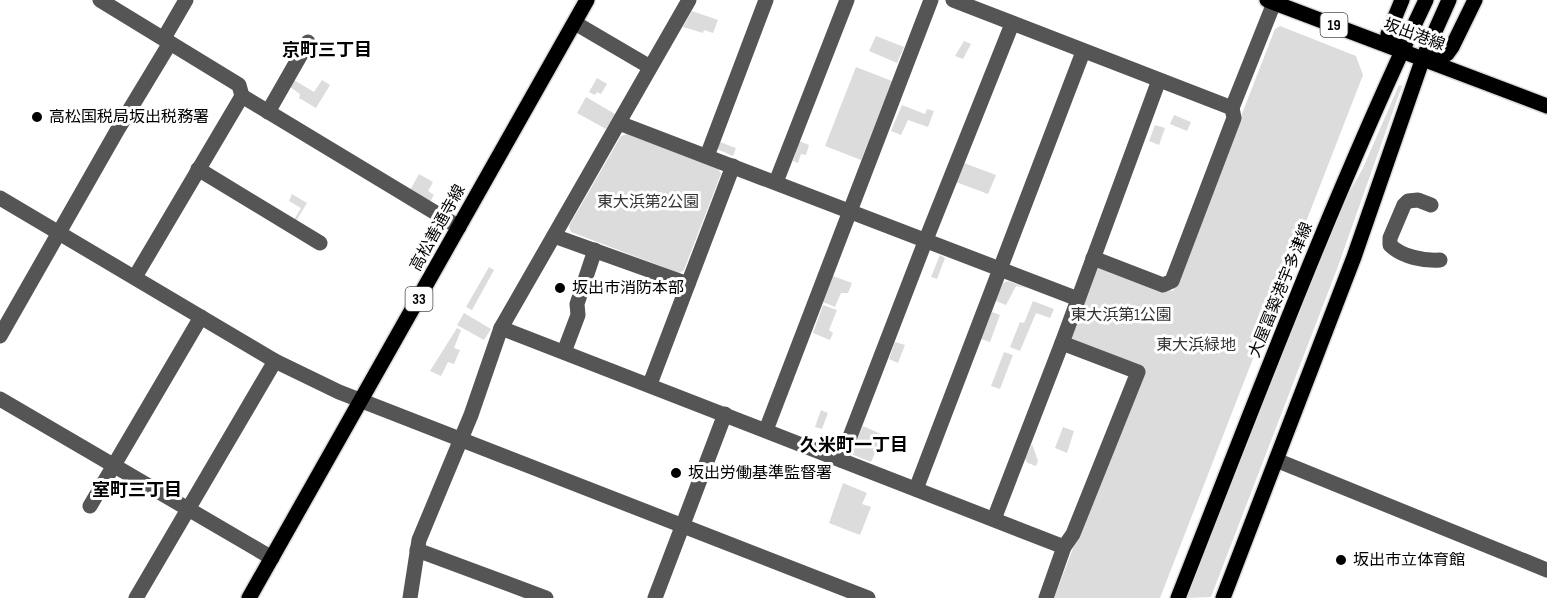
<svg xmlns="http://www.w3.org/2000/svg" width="1547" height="598" font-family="'Sofia Sans Condensed','Noto Sans JP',sans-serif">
<rect width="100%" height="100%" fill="#fff"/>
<!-- green -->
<g fill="#dcdcdc">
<path d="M692,11l26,9 -5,13 -9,-3 -1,3 -20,-6z"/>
<path d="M1280,26l76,30 7,19 -203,523h-106l88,-230 -69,-28 -2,-4 25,-68 6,-2 71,25 102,-262z"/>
<path d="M876,36l28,11 -7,16 -28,-12z"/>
<path d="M964,41l7,3 -8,15 -8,-3z"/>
<path d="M856,67l36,14 -31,79 -36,-14z"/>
<path d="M597,78l10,6 -6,10 -4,-2 -2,3 -6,-3z"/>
<path d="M294,80l20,12 8,-12 8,5 -14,23 -17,-10 1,-4 -10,-7z"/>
<path d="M1399,85l3,1 -65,183 -126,328 -25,1 131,-339 27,-57 19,-34z"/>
<path d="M586,97l29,17 -9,15 -29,-16z"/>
<path d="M902,105l23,9 2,-5 7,2 -6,16 -20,-7 -7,15 -10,-4z"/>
<path d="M1174,115l17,7 -4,9 -17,-7z"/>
<path d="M1155,125l10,3 -6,17 -10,-4z"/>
<path d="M627,134l91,34 3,6 -37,96 -5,3 -108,-41 -2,-6 52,-90z"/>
<path d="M799,141l10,4 -3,10 -5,-1 -3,9 -5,-2z"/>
<path d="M720,142l16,6 -3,8 -16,-7z"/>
<path d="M964,163l32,12 -8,19 -32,-12z"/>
<path d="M419,174l14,8 -5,9 6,4 -5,8 -20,-11z"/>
<path d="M292,194l15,9 -11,18 -2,-1 7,-12 -12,-7z"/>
<path d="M940,255l5,3 -8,21 -6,-2z"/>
<path d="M489,267l5,3 -22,40 -6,-3z"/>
<path d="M833,276l19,7 -4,10h-7l-6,14 -12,-5z"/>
<path d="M1008,281l19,7 -11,-2 -10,19 -10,-4 7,-18z"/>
<path d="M1033,301l21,8 -4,9 -14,-5 -16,38 -10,-4 10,-25 4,1z"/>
<path d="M823,305l14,5 -8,20 4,3 -3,7 -17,-7z"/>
<path d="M992,312l8,3 -10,27 -9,-3z"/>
<path d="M464,313l27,16 -7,11 -27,-15z"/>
<path d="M457,328l4,2 -7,18 6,2 -6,14 -6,-2 -7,14 -11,-5z"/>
<path d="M895,342l10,3 -7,18 -9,-4z"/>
<path d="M1004,352l9,3 -13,34 -9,-3z"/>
<path d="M821,410l7,3 -6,16 -7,-2z"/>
<path d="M863,426l20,9 -12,27 -20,-8z"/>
<path d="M1063,427l11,4 -7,22 -12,-5z"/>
<path d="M1032,444l6,17 -2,5 -8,-3 -3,-4z"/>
<path d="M843,483l24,10 -5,11 9,3 -11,28 -31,-12z"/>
</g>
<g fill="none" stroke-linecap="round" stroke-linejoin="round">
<defs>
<g id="major">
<path d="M1267,0l280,106"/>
<path d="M1400,47l-12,-13 14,-34"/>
<path d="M1426,57l21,-3 5,-7 23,-47"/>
<path d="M249,598l338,-598"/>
<path d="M1178,598c79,-201 155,-403 248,-598"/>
<path d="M1223,598l131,-341 69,-199 26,-58"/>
</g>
</defs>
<!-- major casing -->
<use href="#major" stroke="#dbdbdb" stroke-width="18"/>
<!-- minor -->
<g stroke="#555" stroke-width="15">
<path d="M100,0l139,85 3,11 217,131"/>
<path d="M953,0l279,108"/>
<path d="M575,23l75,44"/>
<path d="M164,38l22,-38"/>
<path d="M268,112l40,-70"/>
<path d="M619,123l459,176"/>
<path d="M707,156l59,-156"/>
<path d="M198,169l122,74"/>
<path d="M776,182l71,-182"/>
<path d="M0,198l275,163 64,31 529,206"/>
<path d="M1431,205l-13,-5 -10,1 -4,4 -14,33v7c12,12 34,16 50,15"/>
<path d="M554,236l134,48"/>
<path d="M1093,258l70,27 9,-4 62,-163 -2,-10 42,-105"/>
<path d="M135,277l107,-181"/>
<path d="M501,328l563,219"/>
<path d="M0,336l118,-207 52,-86"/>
<path d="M564,352l14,-37 -1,-11 18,-54"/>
<path d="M650,384l83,-218"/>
<path d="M0,399l272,159"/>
<path d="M766,430l165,-430"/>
<path d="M841,460l84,-218 87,-218"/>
<path d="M1276,460l271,110"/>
<path d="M916,489l167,-437"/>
<path d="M90,506l111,-189"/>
<path d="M994,519l68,-176 97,-263"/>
<path d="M417,550l129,48"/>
<path d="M136,598l139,-237"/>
<path d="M410,598l9,-58 52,-125 30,-87 188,-328"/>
<path d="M655,598l70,-184"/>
<path d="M1046,598l18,-51 9,-13 65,-162 -76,-29"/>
</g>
<!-- major -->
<use href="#major" stroke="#000" stroke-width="15"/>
</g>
<!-- markers -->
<g fill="#000" stroke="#fff" stroke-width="2">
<circle cx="37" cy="117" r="6"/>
<circle cx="560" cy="288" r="6"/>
<circle cx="676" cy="473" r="6"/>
<circle cx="1341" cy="560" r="6"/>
</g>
<g text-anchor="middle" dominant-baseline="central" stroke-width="6" stroke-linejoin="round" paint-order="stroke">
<!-- shield labels -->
<g fill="#fff" stroke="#4c4c4c" stroke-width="1.5">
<rect x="1320.5" y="13" width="27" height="24" rx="4.5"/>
<rect x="405.5" y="287" width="27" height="24" rx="4.5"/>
</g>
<g font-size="15" font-weight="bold" fill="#000">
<text x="1334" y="25">19</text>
<text x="419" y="299">33</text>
</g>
<!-- street labels -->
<g font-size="16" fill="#000" stroke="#fff">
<text transform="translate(1414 35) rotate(20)">坂出港線</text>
<text transform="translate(438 228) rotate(-61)">高松善通寺線</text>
<text transform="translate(1281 290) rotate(-68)">大屋冨築港宇多津線</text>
</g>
<!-- poi labels -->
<g font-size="16" fill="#000" stroke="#fff" text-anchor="start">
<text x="49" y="117">高松国税局坂出税務署</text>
<text x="572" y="288">坂出市消防本部</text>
<text x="688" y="473">坂出労働基準監督署</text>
<text x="1353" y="560">坂出市立体育館</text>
</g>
<!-- park labels -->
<g font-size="16" fill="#333" stroke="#fff">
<text x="648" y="202">東大浜第2公園</text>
<text x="1121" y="315">東大浜第1公園</text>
<text x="1196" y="345">東大浜緑地</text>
</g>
<!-- neighbourhood labels -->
<g font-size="18" font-weight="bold" fill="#000" stroke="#fff">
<text x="327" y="50">京町三丁目</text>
<text x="854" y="445">久米町一丁目</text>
<text x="137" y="490">室町三丁目</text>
</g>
</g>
</svg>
